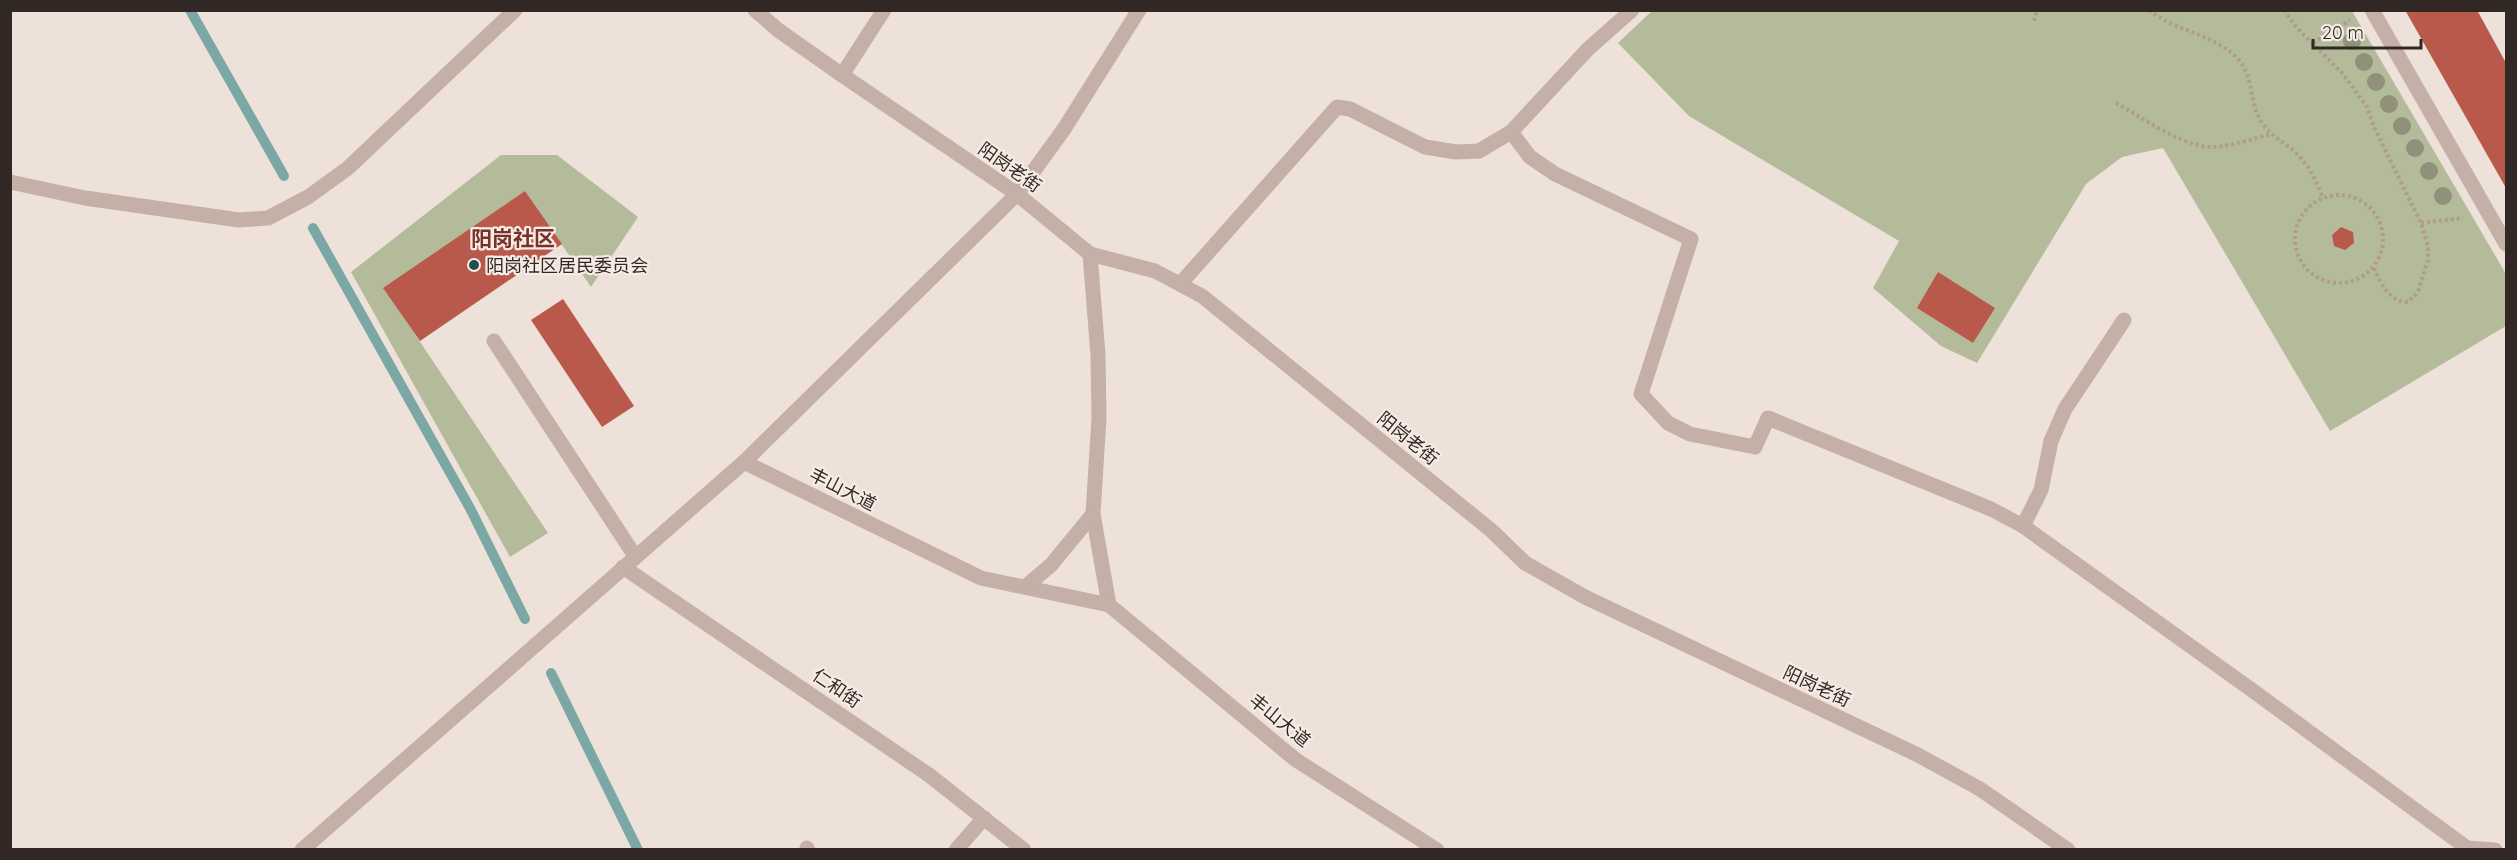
<svg xmlns="http://www.w3.org/2000/svg" width="2517" height="860" font-family="Quicksand,'Noto Sans SC',sans-serif">
<rect width="100%" height="100%" fill="#eee1d9"/>
<!-- green -->
<g fill="#b4bb9b">
<path d="M1653,10l699,1 154,263v52l-176,105 -167,-283 -41,9 -36,27 -109,179 -36,-17 -68,-58 26,-47 -210,-125 -71,-73z"/>
<path d="M501,155h56l81,62 -47,70 -66,-96 -141,97 164,245 -38,24 -159,-285z"/>
</g>
<g fill="none" stroke-linecap="round" stroke-linejoin="round">
<!-- stream -->
<g stroke="#7ba8a4" stroke-width="10">
<path d="M190,10l94,166"/>
<path d="M313,228l158,282 54,109"/>
<path d="M551,673l87,177"/>
</g>
</g>
<!-- building -->
<g fill="#b9594c">
<path d="M2405,10h72l29,53v125z"/>
<path d="M525,191l37,53 -142,97 -37,-53z"/>
<path d="M2341,227l12,5 1,11 -9,7 -11,-4 -2,-11z"/>
<path d="M1938,272l57,36 -22,35 -56,-35z"/>
<path d="M563,299l71,107 -32,21 -71,-107z"/>
</g>
<g fill="none" stroke-linecap="round" stroke-linejoin="round">
<!-- path -->
<g stroke="#b09b91" stroke-width="4" stroke-dasharray="3 3" stroke-linecap="butt">
<path d="M2149,10c27,22 64,23 89,49 16,17 11,45 24,64 10,14 24,20 35,31 13,13 19,27 26,44"/>
<path d="M2284,10l13,18 47,47 23,32 7,20 47,96 7,23v14l-10,32 -10,10c-20,0 -27,-20 -35,-35"/>
<path d="M2034,21l3,-11"/>
<path d="M2313,43l37,-23"/>
<path d="M2116,103c25,14 63,41 92,44 20,1 44,-8 63,-13"/>
<circle cx="2339" cy="239" r="44"/>
<path d="M2421,223l42,-5"/>
</g>
<!-- minor -->
<g stroke="#c4b0a6" stroke-width="15">
<path d="M755,10l23,20 64,45 175,119 73,60 65,17 47,25 290,235 33,32 60,34 333,158 62,34 88,61"/>
<path d="M2372,10l134,234"/>
<path d="M842,75l42,-65"/>
<path d="M1511,132l19,25 25,17 136,65 -50,155 27,29 22,11 65,13 13,-29 223,91 32,17 233,167 211,155 28,2"/>
<path d="M10,182l75,16 154,22 29,-2 40,-21 40,-29 167,-158"/>
<path d="M1090,254l8,101 1,63 -6,96 16,91"/>
<path d="M1181,283l156,-176 13,2 75,38 31,5 23,-1 32,-19 77,-83 44,-39"/>
<path d="M494,341l141,215"/>
<path d="M744,462l237,116 128,27 187,155 141,90"/>
<path d="M2023,526l18,-36 10,-49 14,-32 59,-89"/>
<path d="M623,567l306,208 95,75"/>
<path d="M1025,587l26,-22 42,-51"/>
<path d="M807,848l1,2"/>
<path d="M302,850l442,-388 273,-268 47,-65 75,-119"/>
<path d="M956,850l28,-32"/>
</g>
</g>
<!-- trees -->
<g fill="#91907a">
<circle cx="2352" cy="41" r="9"/>
<circle cx="2364" cy="62" r="9"/>
<circle cx="2376" cy="82" r="9"/>
<circle cx="2389" cy="104" r="9"/>
<circle cx="2402" cy="126" r="9"/>
<circle cx="2415" cy="148" r="9"/>
<circle cx="2429" cy="171" r="9"/>
<circle cx="2443" cy="196" r="9"/>
</g>
<!-- markers -->
<circle fill="#204e4c" stroke="#f6ece4" stroke-width="2" cx="474" cy="265" r="6"/>
<g text-anchor="middle" dominant-baseline="central" stroke-width="4.5" stroke-linejoin="round" paint-order="stroke">
<!-- street labels -->
<g font-size="18" fill="#312826" stroke="#f6ece4">
<text transform="translate(1010 167) rotate(35)">阳岗老街</text>
<text transform="translate(1408 438) rotate(39)">阳岗老街</text>
<text transform="translate(843 489) rotate(27)">丰山大道</text>
<text transform="translate(1817 686) rotate(25)">阳岗老街</text>
<text transform="translate(837 688) rotate(34)">仁和街</text>
<text transform="translate(1280 720) rotate(39)">丰山大道</text>
</g>
<!-- poi labels -->
<g font-size="18" fill="#312826" stroke="#f6ece4" text-anchor="start">
<text x="486" y="265">阳岗社区居民委员会</text>
</g>
<!-- quarter labels -->
<g font-size="21" font-weight="bold" fill="#783128" stroke="#f6ece4">
<text x="513" y="238">阳岗社区</text>
</g>
</g>
<!-- border -->
<rect width="2517" height="860" fill="none" stroke="#312826" stroke-width="24"/>
<!-- scale -->
<path d="M2313 39v9h108v-9" fill="none" stroke="#312826" stroke-width="3"/>
<text x="2322" y="39" font-size="18" fill="#312826" stroke="#f6ece4" stroke-width="4.5" paint-order="stroke">20 m</text>
</svg>
